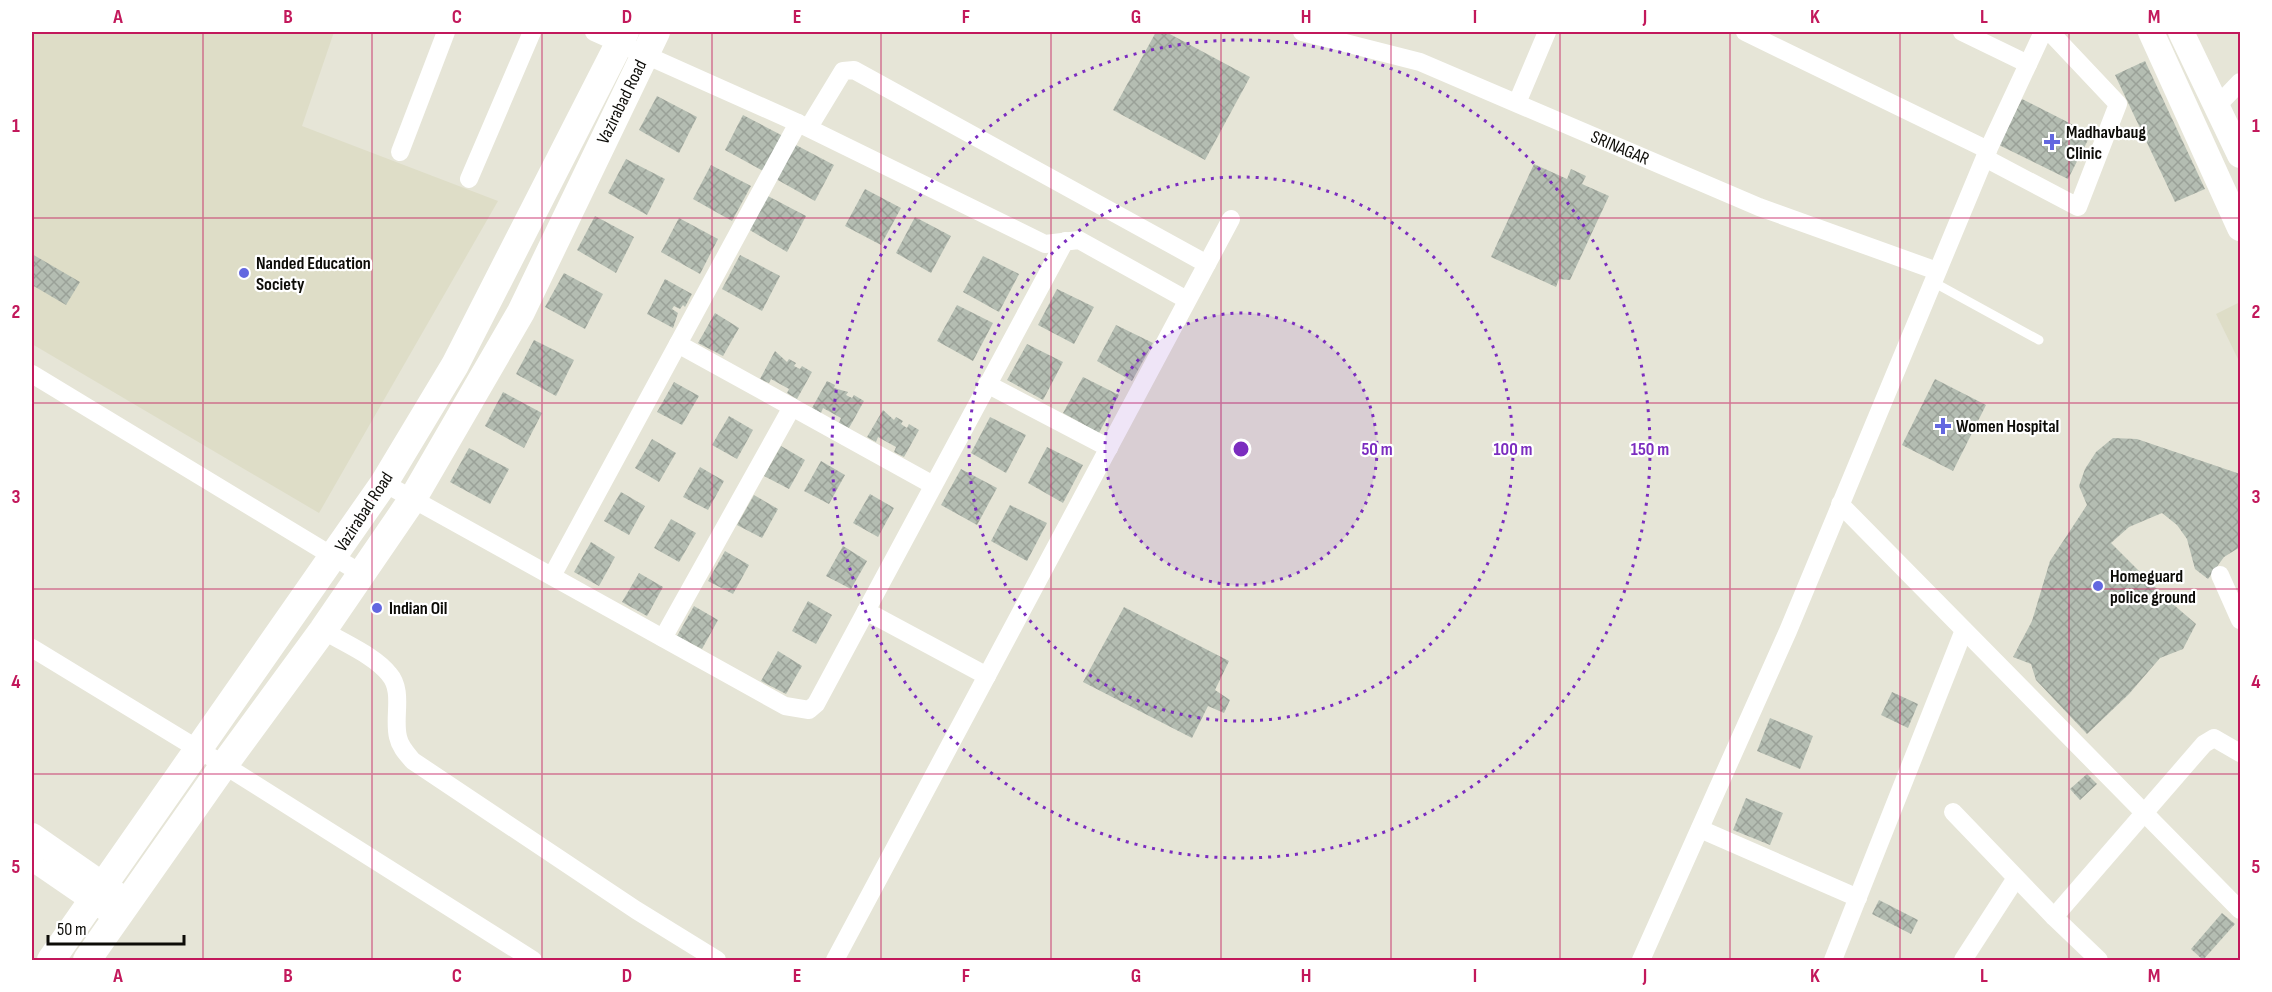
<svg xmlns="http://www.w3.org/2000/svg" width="2272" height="992" font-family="'Sofia Sans Condensed',sans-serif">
<defs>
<pattern id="building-cross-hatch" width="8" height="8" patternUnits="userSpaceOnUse" patternTransform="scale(1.5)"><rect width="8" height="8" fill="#b4bdb2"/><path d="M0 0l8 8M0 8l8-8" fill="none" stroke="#9aa198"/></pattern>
</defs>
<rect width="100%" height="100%" fill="#e6e5d7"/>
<!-- built -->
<g fill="#deddc7">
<path d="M32,32h302l-32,94 196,75 -179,312 -287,-169z"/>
<path d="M2240,302v61l-24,-49z"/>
</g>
<!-- building -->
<g fill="url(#building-cross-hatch)">
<path d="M1156,32h10l84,45 -45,83 -92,-50z"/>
<path d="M2145,61l60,128 -30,13 -60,-127z"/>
<path d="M657,96l40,21 -18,36 -40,-23z"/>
<path d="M2022,99l69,35 -23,45 -69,-34z"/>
<path d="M743,115l40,21 -18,36 -40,-22z"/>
<path d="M794,144l40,21 -19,36 -39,-22z"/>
<path d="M626,159l39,20 -18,36 -39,-22z"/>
<path d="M1534,164l33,15 4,-10 15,7 -4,8 27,12 -39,84 -11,-1 -3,8 -65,-30z"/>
<path d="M711,165l40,21 -19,35 -39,-22z"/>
<path d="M865,189l36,19 -20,37 -36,-19z"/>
<path d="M766,195l40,21 -19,36 -39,-23z"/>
<path d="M595,216l39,21 -18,36 -39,-23z"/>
<path d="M915,217l36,19 -20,37 -35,-20z"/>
<path d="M679,218l39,21 -18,35 -39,-22z"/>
<path d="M32,254l48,28 -14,23 -34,-20z"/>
<path d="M740,255l40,21 -18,35 -40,-22z"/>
<path d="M983,256l36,18 -20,38 -36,-20z"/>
<path d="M564,273l39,21 -18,35 -40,-22z"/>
<path d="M665,279l27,15 -7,13 -2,-2 -3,4 -6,-3 -2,3 6,4 -5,15 -26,-14z"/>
<path d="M1057,289l37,18 -20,37 -36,-19z"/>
<path d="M957,305l36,18 -20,38 -36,-20z"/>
<path d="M715,313l24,15 -16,28 -25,-13z"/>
<path d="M1116,325l37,18 -21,38 -35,-20z"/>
<path d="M534,340l40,20 -18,36 -40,-22z"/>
<path d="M1027,344l36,18 -20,38 -36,-20z"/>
<path d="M775,351l12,11 2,-3 7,4 -2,3 6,3 2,-3 10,6 -15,27 -10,-6 2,-4 -18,-10 -2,4 -9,-4z"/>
<path d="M1083,377l36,18 -20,38 -36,-20z"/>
<path d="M1935,379l51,26 -33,66 -51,-26z"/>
<path d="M827,381l8,4 -1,3 14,4 -2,3 6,3 2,-3 10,6 -15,27 -10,-5 2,-5 -18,-10 -2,5 -9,-5z"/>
<path d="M674,382l25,14 -17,29 -25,-13z"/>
<path d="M503,392l39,21 -18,35 -39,-22z"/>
<path d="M883,410l11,10 2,-3 7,4 -2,3 6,4 2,-4 10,6 -15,27 -10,-5 2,-5 -18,-10 -2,5 -9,-5z"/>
<path d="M729,416l24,14 -16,29 -25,-14z"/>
<path d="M990,417l36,18 -20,38 -35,-20z"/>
<path d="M2113,438l24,1 103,35v73l-16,10 -16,22 -13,-10 -8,-30 -10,-14 -15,-12 -33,14 -18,16 56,56 29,25 -13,25 -23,9 -31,36 -42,40 -51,-54 -5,-16 -18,-7 19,-36 18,-60 37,-56 -8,-19 6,-17 11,-17z"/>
<path d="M652,439l24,14 -17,29 -24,-14z"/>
<path d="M781,446l24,14 -16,29 -25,-13z"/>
<path d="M1047,447l36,18 -20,38 -35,-20z"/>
<path d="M469,448l40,21 -19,35 -40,-22z"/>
<path d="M821,461l24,14 -16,29 -25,-13z"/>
<path d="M700,467l24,14 -16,29 -25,-13z"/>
<path d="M961,469l36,19 -20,37 -36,-20z"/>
<path d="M621,492l24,14 -16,29 -25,-14z"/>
<path d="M870,494l24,14 -16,29 -25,-14z"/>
<path d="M754,495l24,14 -16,29 -25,-13z"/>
<path d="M1010,505l37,18 -20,38 -36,-20z"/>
<path d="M671,519l25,14 -17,29 -25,-14z"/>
<path d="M591,542l24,15 -16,29 -25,-14z"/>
<path d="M843,546l24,15 -16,28 -25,-13z"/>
<path d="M725,551l24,14 -16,29 -25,-13z"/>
<path d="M639,573l24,14 -16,29 -25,-14z"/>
<path d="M808,601l24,14 -16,29 -24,-13z"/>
<path d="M694,606l24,14 -16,29 -25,-13z"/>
<path d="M1124,607l105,54 -14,29 15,10 -6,13 -16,-7 -16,32 -109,-56z"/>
<path d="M778,651l24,15 -16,28 -25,-13z"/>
<path d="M1892,692l26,12 -10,24 -27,-13z"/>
<path d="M1770,718l43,18 -13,33 -43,-18z"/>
<path d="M2087,774l10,10 -17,16 -10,-11z"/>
<path d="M1746,798l37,15 -13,32 -37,-15z"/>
<path d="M1879,900l39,20 -7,14 -39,-20z"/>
<path d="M2222,913l13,11 -32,36 -12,-11z"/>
</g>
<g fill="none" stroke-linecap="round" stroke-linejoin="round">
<!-- service -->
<path stroke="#fff" stroke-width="9" d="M1933,282l106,58"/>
<!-- minor -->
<g stroke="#fff" stroke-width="18">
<path d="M594,32l204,91 247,121 34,-4 108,60"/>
<path d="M1302,32l118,30 339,145 178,64"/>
<path d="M1745,32l243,118"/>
<path d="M1962,32l66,32"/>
<path d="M1517,103l30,-71"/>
<path d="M2218,105l22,-23"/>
<path d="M809,127l34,-56 11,-1 353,194"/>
<path d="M400,152l46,-120"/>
<path d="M1985,158l93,49 40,-103 -68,-72"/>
<path d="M469,179l63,-147"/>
<path d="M678,344l255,141"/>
<path d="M32,374l330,200"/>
<path d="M987,384l122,64"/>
<path d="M384,483l401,223 24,4 7,-6 249,-463"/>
<path d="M1840,504l400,406"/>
<path d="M2220,575l20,45"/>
<path d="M552,576l246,-453"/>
<path d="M866,611l121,65"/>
<path d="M323,630c20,13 51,25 66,44 15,17 4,43 9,63 2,10 9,17 15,24l223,149 81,50"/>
<path d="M663,638l129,-231"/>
<path d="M32,648l192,117 309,195"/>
<path d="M1953,812l101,105"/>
<path d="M1700,829l158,69"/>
<path d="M32,862l83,57"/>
<path d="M835,960l396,-741"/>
<path d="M1641,960l147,-329 200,-481 55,-118"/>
<path d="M1833,960l131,-330"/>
<path d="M1963,960l53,-82"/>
<path d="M2099,960l-45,-43 150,-173 10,-6 26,15"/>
</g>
<!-- secondary -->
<g stroke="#fff" stroke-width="26">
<path d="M2151,32l89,196"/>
<path d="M2181,32l59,123"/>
<path d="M32,836l95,66"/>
</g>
<!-- primary -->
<g stroke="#fff" stroke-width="28">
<path d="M51,960l333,-477 71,-118 170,-333"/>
<path d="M87,960l137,-195 99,-135 89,-130 109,-188 135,-280"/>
</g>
</g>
<!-- grid -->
<path fill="none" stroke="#c2185b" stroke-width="1.5" stroke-opacity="0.55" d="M203,32v928M372,32v928M542,32v928M712,32v928M881,32v928M1051,32v928M1221,32v928M1391,32v928M1560,32v928M1730,32v928M1900,32v928M2069,32v928M32,218h2208M32,403h2208M32,589h2208M32,774h2208"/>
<!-- distance rings -->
<circle cx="1241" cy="449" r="136" fill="#7b2cbf" fill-opacity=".12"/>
<g fill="none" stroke="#7b2cbf" stroke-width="3" stroke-dasharray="3 6">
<circle cx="1241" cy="449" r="136"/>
<circle cx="1241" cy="449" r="272"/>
<circle cx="1241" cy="449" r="409"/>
</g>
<!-- markers -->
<g fill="#6367e0" stroke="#fff" stroke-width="2">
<path d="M2049 133h6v6h6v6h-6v6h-6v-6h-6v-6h6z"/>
<circle cx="244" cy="273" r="6"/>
<path d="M1940 417h6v6h6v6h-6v6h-6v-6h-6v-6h6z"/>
<circle cx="2098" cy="586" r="6"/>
<circle cx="377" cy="608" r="6"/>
</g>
<g text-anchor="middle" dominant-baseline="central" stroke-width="4.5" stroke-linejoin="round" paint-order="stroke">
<!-- street labels -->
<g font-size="18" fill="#0d0c08" stroke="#fff">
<text transform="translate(622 102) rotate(-64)">Vazirabad Road</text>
<text transform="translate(1620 148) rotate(23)">SRINAGAR</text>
<text transform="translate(364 512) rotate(-57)">Vazirabad Road</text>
</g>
<!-- poi labels -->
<g font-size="18" font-weight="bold" fill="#0d0c08" stroke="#fff" text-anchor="start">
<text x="2066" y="132">Madhavbaug<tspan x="2066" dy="21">Clinic</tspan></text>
<text x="256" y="263">Nanded Education<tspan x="256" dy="21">Society</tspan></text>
<text x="1956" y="426">Women Hospital</text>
<text x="2110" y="576">Homeguard<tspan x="2110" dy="21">police ground</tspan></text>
<text x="389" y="608">Indian Oil</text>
</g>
</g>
<circle cx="1241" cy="449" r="9" fill="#7b2cbf" stroke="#fff" stroke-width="3"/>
<g font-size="18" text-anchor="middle" font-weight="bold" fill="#7b2cbf" stroke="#fff" stroke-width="4.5" stroke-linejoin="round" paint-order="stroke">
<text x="1377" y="455">50 m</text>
<text x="1513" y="455">100 m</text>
<text x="1650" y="455">150 m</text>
</g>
<!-- border -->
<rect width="2272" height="992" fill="none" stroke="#ffffff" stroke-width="66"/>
<!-- scale -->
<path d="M48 935v9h136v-9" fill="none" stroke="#0d0c08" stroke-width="3"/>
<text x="57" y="935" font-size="18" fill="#0d0c08" stroke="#ffffff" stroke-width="4.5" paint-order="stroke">50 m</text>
<rect x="33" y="33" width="2206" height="926" fill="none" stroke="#c2185b" stroke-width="2"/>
<g font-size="20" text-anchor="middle" font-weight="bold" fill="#c2185b">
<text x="118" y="23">A</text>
<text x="288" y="23">B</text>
<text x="457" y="23">C</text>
<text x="627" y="23">D</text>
<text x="797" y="23">E</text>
<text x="966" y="23">F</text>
<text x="1136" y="23">G</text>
<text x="1306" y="23">H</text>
<text x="1475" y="23">I</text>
<text x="1645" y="23">J</text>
<text x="1815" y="23">K</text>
<text x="1984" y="23">L</text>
<text x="2154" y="23">M</text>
<text x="16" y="132">1</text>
<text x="2256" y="132">1</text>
<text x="16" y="318">2</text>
<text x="2256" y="318">2</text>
<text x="16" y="503">3</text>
<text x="2256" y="503">3</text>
<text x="16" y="688">4</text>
<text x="2256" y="688">4</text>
<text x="16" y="873">5</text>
<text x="2256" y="873">5</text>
<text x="118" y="982">A</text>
<text x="288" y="982">B</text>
<text x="457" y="982">C</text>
<text x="627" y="982">D</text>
<text x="797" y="982">E</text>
<text x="966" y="982">F</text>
<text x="1136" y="982">G</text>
<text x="1306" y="982">H</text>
<text x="1475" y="982">I</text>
<text x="1645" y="982">J</text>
<text x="1815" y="982">K</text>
<text x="1984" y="982">L</text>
<text x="2154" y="982">M</text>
</g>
</svg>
